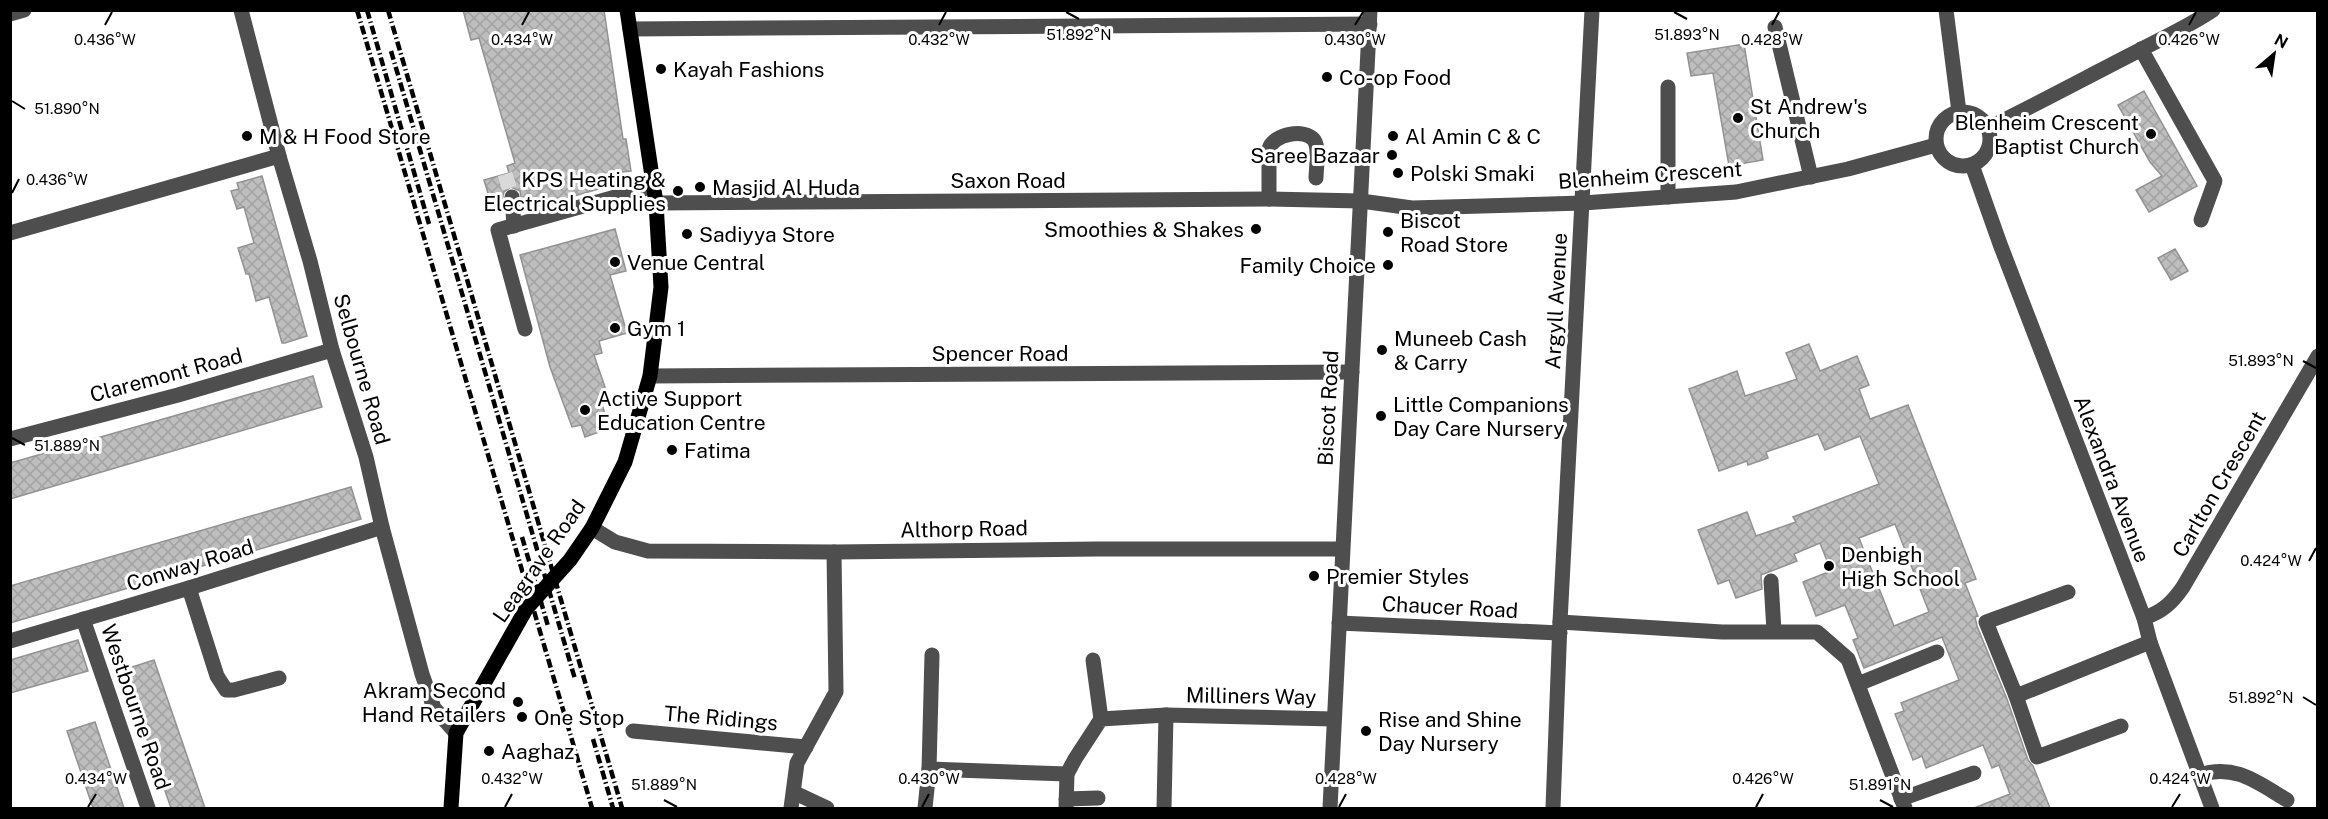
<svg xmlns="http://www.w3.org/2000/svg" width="2328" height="819" font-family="'Public Sans',sans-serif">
<defs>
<pattern id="building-cross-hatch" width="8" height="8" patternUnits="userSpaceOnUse" patternTransform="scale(1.5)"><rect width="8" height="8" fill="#bebebe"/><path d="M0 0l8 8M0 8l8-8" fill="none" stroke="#a2a2a2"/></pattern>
</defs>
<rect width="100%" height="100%" fill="#fff"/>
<!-- building -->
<g fill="url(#building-cross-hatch)" stroke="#929292" stroke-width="1.5" fill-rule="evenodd">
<path d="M463,10h141l19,129h3l5,32 -10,1 2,10 -94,27 -1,-7 -6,1 -2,-12 -9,-4 -7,5 -2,8 -11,3 -7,-23 25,-7 -2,-7 8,-3 -36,-125 -8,2z"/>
<path d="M1744,44l19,116 -34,6 -16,-93 -22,3 -4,-23z"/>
<path d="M2144,91l53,95 -48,26 -13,-22 26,-14 -12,-14 -32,-57z"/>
<path d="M262,176l45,160 -22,7h-3l-13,-46 -13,4 -7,-27h-3l-8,-26 16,-5 -10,-36 -7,2 -6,-18 8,-2 -2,-6z"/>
<path d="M615,229l11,42 -16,4 17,58 -28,8 3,12 -8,2 13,38 -8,3 11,32 -25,9 -4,-12 -9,2 -22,-60 -30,-112z"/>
<path d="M2175,249l13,22 -17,9 -13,-22z"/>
<path d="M1809,344l11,27 37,-15 12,29 -10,4 11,30 38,-14 68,174 -11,4 13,33 -3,1 2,9 30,73 21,61 5,6 17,42h-76l36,-14 -11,-29 -7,3 -9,-23 -57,23 -4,-12 -9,4 -18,-46 9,-3 -3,-8 58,-23 -17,-43 -78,31 -11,-28 5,-2 -13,-33 -29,11 -13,-34 28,-11 -11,-28 -26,11 3,7 -36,14 1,14 -26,9 -7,-18 -11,4 -20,-54 49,-18 9,24 40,-14 -3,-5 86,-33 -19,-48 -35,14 -7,-16 -52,18 2,6 -20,7 -1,-4 -28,10 -30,-82 48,-18 8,25 52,-17 -11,-26zM1895,524l34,88 -35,14 -35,-88z"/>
<path d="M313,376l9,31 -312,92v-36z"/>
<path d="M351,487l10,32 -351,104v-37z"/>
<path d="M78,640l10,31 -78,22v-33z"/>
<path d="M154,660l51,148h-34l-48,-138z"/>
<path d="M95,722l29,86h-31l-26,-77z"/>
</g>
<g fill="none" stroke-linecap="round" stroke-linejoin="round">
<!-- minor-tunnel -->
<path stroke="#d9d9d9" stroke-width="15" stroke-dasharray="15 8" stroke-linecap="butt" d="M505,174l7,23"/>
<!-- minor -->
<g stroke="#4e4e4e" stroke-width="15">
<path d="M241,10l38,146 31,105 22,89 34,107 16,70 40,147 12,34 22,25"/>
<path d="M1946,10l13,102"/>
<path d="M10,14l14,-4"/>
<path d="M1775,27l36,150"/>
<path d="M630,29l740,-5"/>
<path d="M2141,49l74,132 -14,39"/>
<path d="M1668,87v110"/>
<circle cx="1963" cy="139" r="27"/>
<path d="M1988,128c51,-25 101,-52 152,-78 25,-13 49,-24 73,-40"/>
<path d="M1972,165l28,79 144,374 6,24 62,166"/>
<path d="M512,197l2,29"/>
<path d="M1269,199v-50c4,-15 36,-21 45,-9 6,9 2,28 2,38"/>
<path d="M656,203l613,-4 92,2 51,7 171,-5 153,-11 112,-23 88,-24"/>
<path d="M10,233l269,-77"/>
<path d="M525,329l-27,-99 156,-44"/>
<path d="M650,376l702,-4"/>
<path d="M10,439l168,-44 154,-45"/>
<path d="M592,528l23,14 33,9 186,1 263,-3h245"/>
<path d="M1771,581l3,50"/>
<path d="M189,588l28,88 9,14h8l45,-12"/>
<path d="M2068,592l-82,30 30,74 134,-54"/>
<path d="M2144,618c18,-6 28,-15 39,-31l135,-231"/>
<path d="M83,619l65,189"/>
<path d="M1560,622l162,10h95l31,27 57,149"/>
<path d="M1339,623l221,10"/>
<path d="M10,641l179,-53 193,-61"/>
<path d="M1093,660l8,59"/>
<path d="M1858,684l79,-32"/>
<path d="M2016,696l21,61 84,-31"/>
<path d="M633,731l173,16"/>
<path d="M929,769l138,5"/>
<path d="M2199,775c36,-12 59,8 88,25"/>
<path d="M795,793l32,15"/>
<path d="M1066,799l32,-1"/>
<path d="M1901,799l73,-26"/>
<path d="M791,808l6,-45 39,-71 -2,-140"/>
<path d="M925,808l4,-39 3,-114"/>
<path d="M1066,808l1,-34 8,-15 26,-40 65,-4 168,4"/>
<path d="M1164,808l2,-93"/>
<path d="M1330,808l40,-798"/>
<path d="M1553,808l7,-186 32,-612"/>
</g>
<!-- major -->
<path stroke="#000" stroke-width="15" d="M451,808l5,-75 70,-124 44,-49 22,-32 33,-66 25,-86 11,-89 -5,-84 -29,-193"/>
<!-- rail -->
<g stroke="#000" stroke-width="4.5" stroke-dasharray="9 3 1.5 3" stroke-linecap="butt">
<path d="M357,10l235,798"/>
<path d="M367,10l62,214"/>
<path d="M388,10l234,798"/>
<path d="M391,51l184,628"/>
<path d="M522,537l26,89"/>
<path d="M593,739l20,69"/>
</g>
</g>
<!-- ticks -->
<path fill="none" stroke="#000" stroke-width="2" d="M1066,12l13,7M1674,12l13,7M105,25l7,-13M522,25l7,-13M939,25l7,-13M1355,25l8,-13M1772,25l7,-13M2189,25l7,-13M12,101l13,8M12,193l7,-14M2303,361l13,7M12,438l13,7M2309,561l7,-13M2303,697l13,8M664,800l13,7M1880,800l13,7M88,807l8,-13M505,807l7,-13M922,807l7,-13M1339,807l7,-13M1756,807l7,-13M2172,807l8,-13"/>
<!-- markers -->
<g fill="#000" stroke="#fff" stroke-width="2">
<circle cx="661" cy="69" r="6"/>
<circle cx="1327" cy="77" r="6"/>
<circle cx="1738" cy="118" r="6"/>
<circle cx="2151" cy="134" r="6"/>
<circle cx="247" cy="136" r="6"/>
<circle cx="1393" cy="136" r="6"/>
<circle cx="1392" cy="155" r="6"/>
<circle cx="1398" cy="173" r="6"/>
<circle cx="700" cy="187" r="6"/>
<circle cx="678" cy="191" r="6"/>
<circle cx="1256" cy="229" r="6"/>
<circle cx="1388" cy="232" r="6"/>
<circle cx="687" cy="234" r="6"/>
<circle cx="615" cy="262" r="6"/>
<circle cx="1388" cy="265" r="6"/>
<circle cx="615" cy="328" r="6"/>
<circle cx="1382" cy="350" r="6"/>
<circle cx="585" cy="410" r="6"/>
<circle cx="1381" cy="416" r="6"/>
<circle cx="672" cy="450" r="6"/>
<circle cx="1829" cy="566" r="6"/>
<circle cx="1314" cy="576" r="6"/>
<circle cx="518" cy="702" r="6"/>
<circle cx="522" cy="717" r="6"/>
<circle cx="1366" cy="731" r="6"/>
<circle cx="489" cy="751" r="6"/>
</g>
<g text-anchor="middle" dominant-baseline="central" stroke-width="6" stroke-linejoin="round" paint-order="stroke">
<!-- poi labels -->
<g font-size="21" fill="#000" stroke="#fff" text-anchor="start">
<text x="673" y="69">Kayah Fashions</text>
<text x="1339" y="77">Co-op Food</text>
<text x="1750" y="106">St Andrew's<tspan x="1750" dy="24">Church</tspan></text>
<text x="2139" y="122" text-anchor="end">Blenheim Crescent<tspan x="2139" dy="24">Baptist Church</tspan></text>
<text x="259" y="136">M &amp; H Food Store</text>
<text x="1405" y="136">Al Amin C &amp; C</text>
<text x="1380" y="155" text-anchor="end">Saree Bazaar</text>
<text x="1410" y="173">Polski Smaki</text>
<text x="666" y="179" text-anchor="end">KPS Heating &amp;<tspan x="666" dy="24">Electrical Supplies</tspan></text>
<text x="712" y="187">Masjid Al Huda</text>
<text x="1400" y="220">Biscot<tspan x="1400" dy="24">Road Store</tspan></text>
<text x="1244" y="229" text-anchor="end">Smoothies &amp; Shakes</text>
<text x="699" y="234">Sadiyya Store</text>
<text x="627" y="262">Venue Central</text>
<text x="1376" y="265" text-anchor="end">Family Choice</text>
<text x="627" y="328">Gym 1</text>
<text x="1394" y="338">Muneeb Cash<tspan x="1394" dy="24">&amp; Carry</tspan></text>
<text x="597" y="398">Active Support<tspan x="597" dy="24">Education Centre</tspan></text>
<text x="1393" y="404">Little Companions<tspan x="1393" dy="24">Day Care Nursery</tspan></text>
<text x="684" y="450">Fatima</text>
<text x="1841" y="554">Denbigh<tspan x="1841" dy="24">High School</tspan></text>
<text x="1326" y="576">Premier Styles</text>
<text x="506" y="690" text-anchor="end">Akram Second<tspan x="506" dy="24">Hand Retailers</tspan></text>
<text x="534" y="717">One Stop</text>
<text x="1378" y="719">Rise and Shine<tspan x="1378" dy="24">Day Nursery</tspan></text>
<text x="501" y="751">Aaghaz</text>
</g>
<!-- street labels -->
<g font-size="21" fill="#000" stroke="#fff">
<text transform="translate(1650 175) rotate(-4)">Blenheim Crescent</text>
<text x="1008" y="180">Saxon Road</text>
<text transform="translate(1556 301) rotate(-87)">Argyll Avenue</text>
<text x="1000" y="353">Spencer Road</text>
<text transform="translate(362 369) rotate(74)">Selbourne Road</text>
<text transform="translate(166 375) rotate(-15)">Claremont Road</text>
<text transform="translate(1328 408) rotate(-87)">Biscot Road</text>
<text transform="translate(2112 479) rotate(69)">Alexandra Avenue</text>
<text transform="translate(2219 484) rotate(-60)">Carlton Crescent</text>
<text transform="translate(964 529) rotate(-1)">Althorp Road</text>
<text transform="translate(539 561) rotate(-55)">Leagrave Road</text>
<text transform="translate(190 565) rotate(-17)">Conway Road</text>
<text transform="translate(1450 607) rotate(3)">Chaucer Road</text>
<text transform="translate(1251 696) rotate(1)">Milliners Way</text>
<text transform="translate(136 707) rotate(71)">Westbourne Road</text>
<text transform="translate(721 718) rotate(5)">The Ridings</text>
</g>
</g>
<g font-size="15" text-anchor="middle" fill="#000" stroke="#fff" stroke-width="6" stroke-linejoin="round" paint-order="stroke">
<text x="1079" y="40">51.892°N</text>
<text x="1687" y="40">51.893°N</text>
<text x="105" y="45">0.436°W</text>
<text x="522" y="45">0.434°W</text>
<text x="939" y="45">0.432°W</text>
<text x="1355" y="45">0.430°W</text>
<text x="1772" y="45">0.428°W</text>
<text x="2189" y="45">0.426°W</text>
<text x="67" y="114">51.890°N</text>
<text x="57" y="185">0.436°W</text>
<text x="2261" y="366">51.893°N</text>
<text x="67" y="451">51.889°N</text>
<text x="2271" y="566">0.424°W</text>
<text x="2261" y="703">51.892°N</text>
<text x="96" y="784">0.434°W</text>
<text x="512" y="784">0.432°W</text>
<text x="929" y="784">0.430°W</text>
<text x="1346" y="784">0.428°W</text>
<text x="1763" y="784">0.426°W</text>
<text x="2180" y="784">0.424°W</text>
<text x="664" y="790">51.889°N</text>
<text x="1880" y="790">51.891°N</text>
</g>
<!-- border -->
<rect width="2328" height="819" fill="none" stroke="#000000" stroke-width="24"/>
<!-- north arrow -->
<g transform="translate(2274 54) rotate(29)" stroke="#ffffff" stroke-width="4.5" paint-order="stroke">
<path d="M0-4.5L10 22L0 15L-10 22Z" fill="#000000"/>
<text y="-9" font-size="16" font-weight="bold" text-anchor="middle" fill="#000000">N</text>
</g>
</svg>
